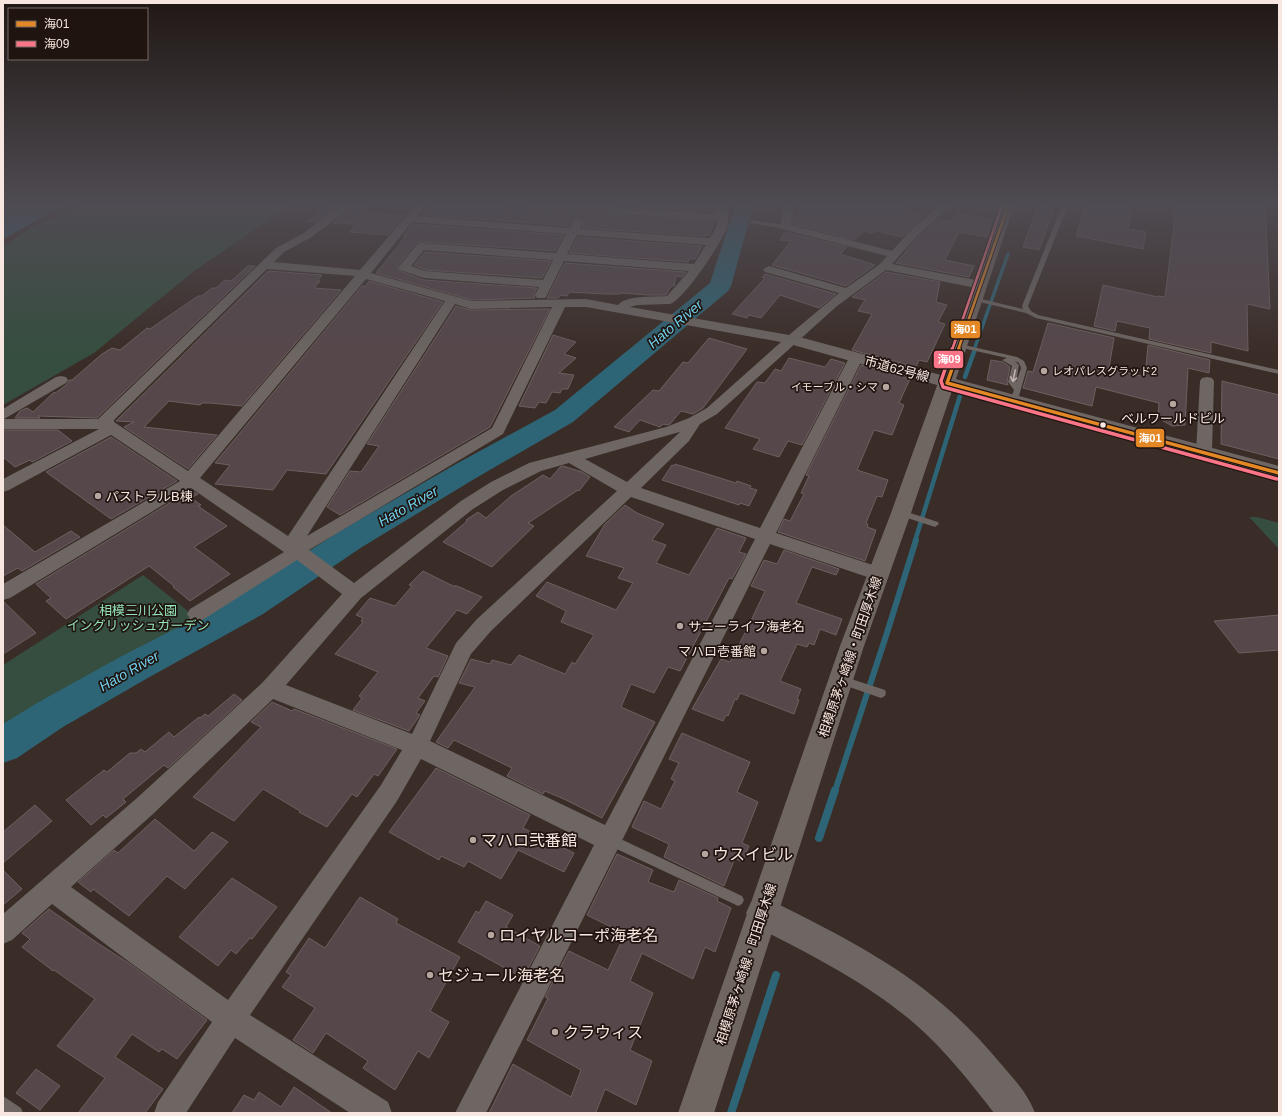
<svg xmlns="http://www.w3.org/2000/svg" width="1282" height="1116" font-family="Arial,'Noto Sans JP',sans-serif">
<rect width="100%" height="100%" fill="#3a2c26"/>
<!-- green -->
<g fill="#354e3f">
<path d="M84,203h210l-100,68 -100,82 -91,52v-158l27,-19 44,-19z"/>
<path d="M1249,517h8l22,6v26z"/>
<path d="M143,575l56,45 -196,114v-69z"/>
</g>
<!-- water -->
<path fill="#2e6576" d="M3,203h66l-66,36z"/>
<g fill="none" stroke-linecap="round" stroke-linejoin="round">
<!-- stream-far3 -->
<path stroke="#2e6576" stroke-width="3.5" d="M974,350l34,-96"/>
<!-- stream-far2 -->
<g stroke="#2e6576" stroke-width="4.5">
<path d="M965,377l10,-28"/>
<path d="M915,541l45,-145"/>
</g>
<!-- stream-far1 -->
<path stroke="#2e6576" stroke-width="6" d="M835,791l51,-155 30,-96"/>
<!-- stream -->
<g stroke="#2e6576" stroke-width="8">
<path d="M819,838l16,-48"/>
<path d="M731,1113l45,-138"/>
</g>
<!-- river -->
<path fill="#2e6576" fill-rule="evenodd" d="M736,203h18l-23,83 -3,5 -155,131 -97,56 -114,69 -99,67 -117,65 -83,48 -46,31 -14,5v-39l34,-21 83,-46 119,-61 101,-65 116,-67 99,-54 155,-127z"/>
</g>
<!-- building -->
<g fill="#56474a" stroke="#6c6060">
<path d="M329,203h13l-25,19 -10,-1z"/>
<path d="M358,203h16l-20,21 -21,-1z"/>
<path d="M434,203h52l16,1v1l12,3 200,14 -4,13 -6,1 -122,-8 2,-6 -6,-4 -5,1 -4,7 -146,-11z"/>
<path d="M595,203h118l-1,2 4,2v5z"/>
<path d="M801,203h106l-4,7 22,5 -23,22 -25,-6 -6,2 -7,-2 -10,9 -61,-16v-5l8,-11z"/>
<path d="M1039,203h17l-17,47 -16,-3z"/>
<path d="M1086,203h46l-4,26 18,3 -3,17 -67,-13z"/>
<path d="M1177,203h88l5,106 -23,-5 1,47 -37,-9v11l-62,-14 1,-11 -33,-7 -2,10 -21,-5 9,-41 55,12v-1l7,1z"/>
<path d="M367,213l37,2 -16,20 -39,-3z"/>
<path d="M957,213l35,7 -5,17 -28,-5 -14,28 29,6 -5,11 -73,-14 23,-27 19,-17 14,3z"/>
<path d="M413,224l151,11 -9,16 -134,-9 -5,1 -19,24 3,4 24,9 113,8 -3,6 1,4 -63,2 -96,-27 30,-37h-3z"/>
<path d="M785,232l62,15 -7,7 35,11 -29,21 -74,-21 19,-24 -11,-1z"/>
<path d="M578,237l124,9 -7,13h-6l-1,3 -119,-9z"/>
<path d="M425,252l126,9 -9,17 -117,-8 -11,-5z"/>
<path d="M565,263l121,9 -4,5 -6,-1 -2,10h-3l-5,9h-18l-28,-2v1h-15l-36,-2 -2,4 -6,-1 -3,3h-11z"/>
<path d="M248,266h7l-158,152 -59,-2 2,2h-25l5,-7 7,-3 6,4 20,-19 4,-1 10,-8 2,-4h3l30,-26 10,-6 8,2 27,-22 3,1 10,-7 38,-26h4l10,-8h4l9,-8 6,1z"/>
<path d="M268,271l54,4 -5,6h3l-6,7 27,2 -99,116 -32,-3h-8l-2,2 -31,-4 -25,26 73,8 -29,34 -64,-42 10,-5 -18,-1z"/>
<path d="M886,272l54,10 -4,20 11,3 -9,17 7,2 -18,38 -8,-2 -3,7 -64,-17 20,-36 -14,-3 7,-11 -13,-3z"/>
<path d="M765,274l71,20 -17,14 -39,-13 -19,23 -12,-3 -2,3 -15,-4 33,-36 -3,-1z"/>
<path d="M369,281l74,21 -117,172 -39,-4 -14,20 -58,-6 15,-19 -15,-2 147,-177h4z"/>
<path d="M456,306l15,4 79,-1 -60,118 -150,88 -13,-8 23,-36 11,1 18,-26 -12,-2z"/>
<path d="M1048,323l66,15 -5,30 36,9 3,-32 62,15 -1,13 -21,-5 -3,57 -13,1 -12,-7 -2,-3 1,-13 -63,-16 -4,19 -69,-18 5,-17 5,1z"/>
<path d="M553,335l23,7 -12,12 12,4 -17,15 15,2 -6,14h-6l-2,4 -8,-1 -6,11 -7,-1 -4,6 -16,-2z"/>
<path d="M709,338l38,11 -44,59 -10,6 -12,-3 -11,13 -3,1 -4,-1 -3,3 -20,-7 -11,12 -15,-5 39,-37 6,1 24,-29 5,1z"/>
<path d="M789,358l36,9 6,-8 14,4 -43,82 -14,-4 -9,16 -26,-8 7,-10 -35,-11 32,-46 8,1 10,-14 6,2z"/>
<path d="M991,360l12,2 7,5 -3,15 1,3 -21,-5z"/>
<path d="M861,365l49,14 -11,24 5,2 -12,30 -18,-5 -17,40 31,10 -6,17 -5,-1 -11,27 2,1 -1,3 9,3 -11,31 -87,-29 6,-13 6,2 14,-27 -3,-1 8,-17 -3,-1z"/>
<path d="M1222,381l57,14v64l-58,-15z"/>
<path d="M58,430l14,11 -40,21 -2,-2 -15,7 -12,-10v-27z"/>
<path d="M111,437l66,44 -66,38 -65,-47z"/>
<path d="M675,464l61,19 1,-2 14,5 -1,2 7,2 -8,16 -9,-3 -1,2 -77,-25 10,-15 2,1z"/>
<path d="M563,466l19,6 8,5 -11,14 -1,-1 -50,33 6,3 -42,41 -49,-25 24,-21 -1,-1 12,-8 8,6 25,-22 32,-21 7,4 10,-12z"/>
<path d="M191,490l7,4 -7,4 10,7 -3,1 29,20 -33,21 36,27 -40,27 -17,-14 1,-1 -25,-20 -83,53 -20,-18 5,-3 -15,-14z"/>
<path d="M625,505l12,8 27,11 -12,16 14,5 -10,18 33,12 28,-47 29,10 -7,14 7,2 -14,25 -3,-1 -49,93 -12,-4 -14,26 -23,-9 -10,23 34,15 -53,96 -38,-19 -19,-8 -2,3 -36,-18 5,-8 -58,-28 -6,8 -12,-6 39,-55 -16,-4 12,-24 19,5 2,-4 19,5 8,-10 46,19 7,-12 3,2 19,-29 -33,-13 5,-11 -30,-15 11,-14 69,28 17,-27 -15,-5 6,-10 -38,-12 19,-32z"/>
<path d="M3,525l32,27 36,-21 9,6 -58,34 -4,-3 -15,8z"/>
<path d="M784,550l55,19 -3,6 -24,-8 -16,36 46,16 -6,16 -16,-6 -6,16 -5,-2 -2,4 -10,-3 -17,37 21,8 -4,10 2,1 -5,14 -54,-21 -3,7 -2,-1 -7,17 -2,-1 -3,6 -31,-12 29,-50 9,3 16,-31 19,-40 -14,-5 13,-26 13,4z"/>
<path d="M423,571l30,15h4l25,11 -15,17 -10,-4 -31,38 22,8 -10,21 -4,-1 -16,22 7,3 -9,12 4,2 -11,16 -56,-21 9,-12 -3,-2 19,-24 -43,-18 28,-32 -2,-1 2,-3 -7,-3 14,-17 25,8 17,-20 -3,-1z"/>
<path d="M3,601l33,32 -33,21z"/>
<path d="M1279,615v35l-40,3 -25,-32z"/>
<path d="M234,694l8,6 -74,68 -4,-3 -41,34 3,3 -20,16 -3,-3 -12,10 -25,-25 38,-30 3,2 23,-19h6l5,-4 4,3 24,-20 5,5 25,-20 1,1 5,-4 3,2z"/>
<path d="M272,702l20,9 2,-2 103,40 -19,27 -4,-2 -17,23 -5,-3 -25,33 -28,-15 1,-1 -37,-22 -29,32 -41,-24 68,-70 -10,-5z"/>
<path d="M682,733l68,29 -13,30 21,10 -16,41 7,3 -7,16 -7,-4 -11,28 -60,-29 5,-13 -37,-17 12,-26 17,8 14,-28 -4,-2 8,-16 -10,-4z"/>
<path d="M436,768l94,47 -7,13 51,25 -10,19 -46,-22 -17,29 -33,-18 -4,6 -23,-11 -2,4 -50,-28z"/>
<path d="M35,805l17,16 -49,42v-31z"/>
<path d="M155,819l39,32 18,-19 16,10 -43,47 -18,-13 -38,40 -36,-27 -2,3 -13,-10 36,-32 4,3z"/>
<path d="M617,854l36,16 -5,12 26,10 5,-12 39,18 -1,3 14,7 -16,44 -10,-5 -12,32 -51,-26 -12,28 23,12 -23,57 22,11 -16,44 -31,-16 -9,23 2,1h-109l24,-49 58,33 10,-27 -54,-30 21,-42 -3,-1 24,-46 39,19 17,-36 -38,-19z"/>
<path d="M3,870l19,19 -19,16z"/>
<path d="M232,878l45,29 -25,32 -2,-1 -14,16 -5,-4 -13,16 -39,-29z"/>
<path d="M360,897l38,22 -2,4 64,34 -30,54 19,11 -20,36 -11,-7 -23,39 -32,-22 5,-7 -42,-28 -13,20 -20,-13 22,-32 -33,-21 9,-12 -5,-3 23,-34 16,10z"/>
<path d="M486,901l27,14 -7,12 34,19 -17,32 -65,-36 18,-31 3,2z"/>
<path d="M49,909l44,31 37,24 77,56 -30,39 -15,-10 -3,3 -27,-18 -17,23 48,32 -18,24h-67l27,-35 -48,-32 38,-47 -41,-29 -1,1 -31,-24 8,-8 -8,-6z"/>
<path d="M36,1069l24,17 -20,24 -24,-17z"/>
<path d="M294,1087l38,26h-100l12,-18 10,5 5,-8 22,15z"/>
</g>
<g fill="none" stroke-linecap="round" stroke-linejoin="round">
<!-- service -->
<g fill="#6d6662" fill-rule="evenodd">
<path d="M1063,203h6l-41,103 3,5 7,4 241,55v4l-243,-56 -10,-5 -51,-12 -1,-1 3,-2 46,11 -1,-3z"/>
<path d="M752,220l33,5 3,2 -3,2 -35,-6 -1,-1z"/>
<path d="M960,344l57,13 7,4 3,7 -10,35h-6l-1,-2 4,-11 -6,-8 4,-16 -10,-6 5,-2 -49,-11v-2zM1015,361l4,2 2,5 -5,15 3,-18z"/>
<path d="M901,510l37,12 1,2 -4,3 -37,-12 -1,-2 1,-2z"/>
<path d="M842,676l43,14 1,3 -1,3 -4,2 -43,-15 -1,-3 1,-3z"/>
<path d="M610,834l132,62 2,4 -2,4 -4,2 -4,-2 -128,-60 -2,-4 2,-4z"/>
<path d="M3,1096l18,12 2,5 -20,-1z"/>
</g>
<!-- minor -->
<g fill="#6d6662" fill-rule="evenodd">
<path d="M345,203h12l-47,35 -26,14 -10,10 86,8 57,-67h11l-11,13 153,12 4,-8 4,-1 5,3 -3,7 130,9 7,-12v-5l-203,-15 -5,-3h50l158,11 1,-11h10c0,8 1,18 -1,25 -6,15 -43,72 -57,76l-33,1 -7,2 159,28 50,-42 -74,-21 -2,-2 2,-2 4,-2 77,22 34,-24 7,-8 -106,-27 -1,-2 4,-21 -1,-3h10l1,3 -3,19 101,26 18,-20 32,-28h11l-35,32 -26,29 89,17 4,1 2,3 -2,3 -4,1 -95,-19 -49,36 -120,108 -17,10 -11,17 -48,47 119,40 89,-170 2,-3 5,-1 5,1 2,3 -87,175 109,36 3,5 -3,5 -6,2 -109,-37 -284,569h-31l139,-268 -173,-86 -24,42 -147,214 138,87 4,11h-42l-115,-75 -49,75h-32l4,-11 54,-80 -84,-61 -76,-57 -40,36 -9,4v-30l134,-116 97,-89 29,-27 79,-88 -45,-34 -93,59 -7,3 -7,-3 -3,-5 3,-5 94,-57 -93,-64 -181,110 -7,2v-16l177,-103 -69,-46 -102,55 -6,2v-13l96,-50h-96v-20l53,-32 5,-1 5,1 2,3 -2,3 -62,36h94l178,-171 26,-14zM412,222l154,12 -10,19 -135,-10 -4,1 -19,24 2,2 24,8 115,9 -4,8 2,3h8l2,-3 17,-34 125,10 -22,25c-13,1 -41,-1 -49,9l-32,-6 -114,2 -101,-28zM577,235l129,10 -12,19 -127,-10zM424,250l129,10 -10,20 -118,-9 -14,-5zM267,269l88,7 -167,195 -74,-49v-2zM366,279l79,22 -157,235 -88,-58zM455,304l16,5 81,-2 -60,121 -185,108zM565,307h21l195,35 -74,66 -18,10 -23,9 -137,36 -38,19 -30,19 -107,82 -45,-33 194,-116zM680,432l-53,50 -42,-23 91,-26zM569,463l48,28 -140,128 -21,24 -44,91 -126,-49 75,-87 112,-89 30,-19 38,-19zM631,497l124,42 -150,286 -175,-84 41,-87 20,-23zM273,699l129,51 -21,35 -153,215 -157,-113 82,-73z"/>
<path d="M1207,377l5,1 2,3 -2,71 -2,4 -6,1 -6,-1 -2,-4 4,-71 2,-3z"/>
</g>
<!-- tertiary -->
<g fill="#6d6662" fill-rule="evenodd">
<path d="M792,335l487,131v14l-493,-137 -2,-3 2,-3z"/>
<path d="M762,897c21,9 42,20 63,31 71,37 124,73 176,136 13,15 27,30 34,49h-41c-24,-31 -49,-63 -79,-89 -48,-42 -108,-71 -164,-100l-5,-11 5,-11z"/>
</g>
<!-- primary -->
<path fill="#706661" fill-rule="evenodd" d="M1003,203h12l-104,310 -47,133 -150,467h-36l162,-467 51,-133z"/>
<defs>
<path id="bus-1-far1" d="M958,350l51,-147"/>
<path id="bus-1" d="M959,349l-12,34 332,90"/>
<path id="bus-2-far1" d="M952,350l51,-147"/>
<path id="bus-2" d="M952,349l-11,32 2,6 334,92"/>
</defs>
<!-- bus-1-far1 casing -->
<use href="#bus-1-far1" stroke="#201410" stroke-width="4.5"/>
<!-- bus-1 casing -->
<use href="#bus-1" stroke="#201410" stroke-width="6"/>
<!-- bus-2-far1 casing -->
<use href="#bus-2-far1" stroke="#201410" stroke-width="4.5"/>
<!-- bus-2 casing -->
<use href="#bus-2" stroke="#201410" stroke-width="6"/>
<!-- bus-1-far1 -->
<use href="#bus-1-far1" stroke="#e48826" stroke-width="2.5"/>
<!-- bus-1 -->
<use href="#bus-1" stroke="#e48826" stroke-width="3.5"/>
<!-- bus-2-far1 -->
<use href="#bus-2-far1" stroke="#fa7587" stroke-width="2.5"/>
<!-- bus-2 -->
<use href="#bus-2" stroke="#fa7587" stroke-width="3.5"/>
</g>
<!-- one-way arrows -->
<defs><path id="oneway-shaft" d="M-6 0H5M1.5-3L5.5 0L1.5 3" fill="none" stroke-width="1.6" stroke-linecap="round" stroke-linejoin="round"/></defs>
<use stroke="#c0b3ae" href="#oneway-shaft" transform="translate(1014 376) rotate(102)"/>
<!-- sky -->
<linearGradient id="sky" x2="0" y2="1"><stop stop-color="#201815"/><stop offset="0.57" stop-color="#4f4b52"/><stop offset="1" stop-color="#4f4b52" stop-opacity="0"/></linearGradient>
<rect width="1282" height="359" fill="url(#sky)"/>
<!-- markers -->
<g fill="#b6a69f" stroke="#201410" stroke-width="1.5">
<circle cx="1044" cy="371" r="4"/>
<circle cx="886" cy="387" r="4"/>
<circle cx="1173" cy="404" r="4"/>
<circle cx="98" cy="496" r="4"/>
<circle cx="680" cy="626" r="4"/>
<circle cx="764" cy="651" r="4"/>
<circle cx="473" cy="840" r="4"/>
<circle cx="705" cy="854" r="4"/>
<circle cx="491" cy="935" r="4"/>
<circle cx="430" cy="975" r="4"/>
<circle cx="555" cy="1032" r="4"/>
</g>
<circle fill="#f8e7e0" stroke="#201410" stroke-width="1.5" cx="1103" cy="425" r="3.5"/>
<g text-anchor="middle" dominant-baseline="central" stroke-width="3.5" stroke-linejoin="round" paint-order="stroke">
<!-- far-poi labels -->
<g font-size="11" fill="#f8e7e0" stroke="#201410" text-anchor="start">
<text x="1052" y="371">レオパレスグラッド2</text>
<text x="878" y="387" text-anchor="end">イモーブル・シマ</text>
</g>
<!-- street labels -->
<g font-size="13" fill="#f8e7e0" stroke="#201410">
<text transform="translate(897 369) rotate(15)">市道62号線</text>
<text transform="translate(850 657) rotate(-71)">相模原茅ヶ崎線・町田厚木線</text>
<text transform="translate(746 964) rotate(-72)">相模原茅ヶ崎線・町田厚木線</text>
</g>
<!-- poi labels -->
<g font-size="13" fill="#f8e7e0" stroke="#201410" text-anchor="start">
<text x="1173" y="418" text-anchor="middle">ベルワールドビル</text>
<text x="106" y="496">パストラルB棟</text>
<text x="688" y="626">サニーライフ海老名</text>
<text x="756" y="651" text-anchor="end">マハロ壱番館</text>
</g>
<!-- park labels -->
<g font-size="13" fill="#93e4ba" stroke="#201410">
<text x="138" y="610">相模三川公園<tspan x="138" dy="15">イングリッシュガーデン</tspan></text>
</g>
<!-- water labels -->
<g font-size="14" font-style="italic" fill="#70d1ee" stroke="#201410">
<text transform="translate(675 324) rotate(-40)">Hato River</text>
<text transform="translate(408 506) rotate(-30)">Hato River</text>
<text transform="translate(129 671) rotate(-30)">Hato River</text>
</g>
<!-- near-poi labels -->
<g font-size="16" fill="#f8e7e0" stroke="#201410" text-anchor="start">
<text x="481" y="840">マハロ弐番館</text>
<text x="713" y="854">ウスイビル</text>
<text x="499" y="935">ロイヤルコーポ海老名</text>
<text x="438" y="975">セジュール海老名</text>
<text x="563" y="1032">クラウィス</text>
</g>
</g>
<g stroke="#201410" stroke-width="1.5">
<rect x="950" y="320" width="31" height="19" rx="4" fill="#e48826"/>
<rect x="933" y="350" width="31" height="19" rx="4" fill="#fa7587"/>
<rect x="1135" y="428" width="30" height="20" rx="4" fill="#e48826"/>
</g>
<g font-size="11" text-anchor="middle" font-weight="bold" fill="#fff">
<text x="965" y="333">海01</text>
<text x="949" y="363">海09</text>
<text x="1150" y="442">海01</text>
</g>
<!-- border -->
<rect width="1282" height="1116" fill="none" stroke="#f8e7e0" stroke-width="8"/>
<!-- legend -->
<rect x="8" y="8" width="140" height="52" fill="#201410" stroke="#766863"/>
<rect x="16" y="21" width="20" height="6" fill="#e48826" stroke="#766863"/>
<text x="44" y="28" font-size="12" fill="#f8e7e0">海01</text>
<rect x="16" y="41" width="20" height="6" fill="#fa7587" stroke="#766863"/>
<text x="44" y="48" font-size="12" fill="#f8e7e0">海09</text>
</svg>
